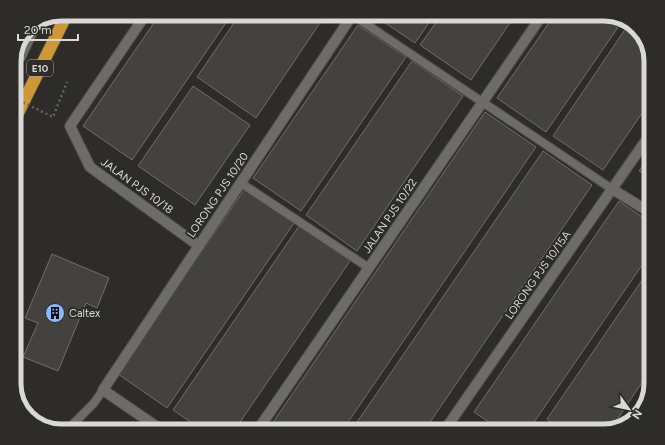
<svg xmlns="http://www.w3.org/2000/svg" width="665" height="445" font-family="Figtree,sans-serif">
<rect width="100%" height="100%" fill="#2d2c29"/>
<!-- building -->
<g fill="#44423f" stroke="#706e6b">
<path d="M160,14h72l-100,146 -49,-34z"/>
<path d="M240,14h86l-70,104 -59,-41z"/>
<path d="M372,14h63l-20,29z"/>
<path d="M442,14h74l-45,66 -51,-35z"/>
<path d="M555,14h49l19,6 -77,112 -49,-34z"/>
<path d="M630,22l21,36v42l-48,70 -50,-34z"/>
<path d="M358,25l48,32 -105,154 -48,-33z"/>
<path d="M412,61l51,35 -106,155 -51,-36z"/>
<path d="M193,86l57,39 -55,80 -57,-39z"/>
<path d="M485,112l51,35 -194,284h-75z"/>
<path d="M543,151l49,34 -168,246h-67l-4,-3z"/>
<path d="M651,154v24l-12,-7z"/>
<path d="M244,190l50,33 -127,185 -49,-34z"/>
<path d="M619,201l32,22v29l-123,179h-26l-28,-19z"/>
<path d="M299,226l51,35 -116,170h-30l-31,-21z"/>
<path d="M52,254l57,24 -12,30 -11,-5 -28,68 -35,-14 15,-34 -13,-5z"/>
<path d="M651,267v102l-41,61 -6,1h-40l-17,-12z"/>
</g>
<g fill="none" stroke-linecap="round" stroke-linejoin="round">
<defs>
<g id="lane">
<path d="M351,14l261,175"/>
<path d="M14,65l7,-7 16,-34"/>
<path d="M241,183l128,85"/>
<path d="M57,430l12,-2 25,-25 9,-13"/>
</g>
<g id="street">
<path d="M146,14l-76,112 20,41 109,79"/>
<path d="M612,189l39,24"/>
<path d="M163,431l-60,-41 250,-376"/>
<path d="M257,431l286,-417"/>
<path d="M444,431l207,-298"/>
</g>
<path id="highway" d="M14,121l53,-107"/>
</defs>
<!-- lane casing -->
<use href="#lane" stroke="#494744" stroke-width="10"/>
<!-- street casing -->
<use href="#street" stroke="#494744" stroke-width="12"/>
<!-- highway casing -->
<use href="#highway" stroke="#494744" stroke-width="14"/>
<!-- lane -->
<use href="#lane" stroke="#6e6c68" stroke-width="8"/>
<!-- street -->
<use href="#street" stroke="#6e6c68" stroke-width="10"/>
<!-- highway -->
<use href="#highway" stroke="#cd9835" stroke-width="12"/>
<!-- path-bridge -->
<path stroke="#666562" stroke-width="2.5" stroke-dasharray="2 3" stroke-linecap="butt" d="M14,98l39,19 14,-35"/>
</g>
<!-- icons -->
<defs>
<symbol id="building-disc" viewBox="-11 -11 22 22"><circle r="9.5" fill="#8db9fc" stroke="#2d2c29"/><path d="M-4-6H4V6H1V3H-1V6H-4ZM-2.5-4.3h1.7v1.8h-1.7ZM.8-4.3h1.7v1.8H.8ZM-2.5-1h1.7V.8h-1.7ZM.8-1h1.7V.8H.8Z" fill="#111"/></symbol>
</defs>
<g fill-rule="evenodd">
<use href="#building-disc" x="44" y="302" width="22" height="22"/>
</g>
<g text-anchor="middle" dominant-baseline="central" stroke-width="4" stroke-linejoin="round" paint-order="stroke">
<!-- shield labels -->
<rect fill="#2d2c29" stroke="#a5a4a2" stroke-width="1" x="27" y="60" width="26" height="16" rx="3"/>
<g font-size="10" font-weight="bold" fill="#d9d8d6">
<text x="40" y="68">E10</text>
</g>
<!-- street labels -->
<g font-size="11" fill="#d9d8d6" stroke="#2d2c29">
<text transform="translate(137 186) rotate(36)">JALAN PJS 10/18</text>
<text transform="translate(218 195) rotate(-56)">LORONG PJS 10/20</text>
<text transform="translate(390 216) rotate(-56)">JALAN PJS 10/22</text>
<text transform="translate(538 275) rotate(-55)">LORONG PJS 10/15A</text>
</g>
<!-- poi labels -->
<g font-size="11" fill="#d9d8d6" stroke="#2d2c29" text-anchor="start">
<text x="69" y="313">Caltex</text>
</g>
</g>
<!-- crop -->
<path d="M0 0H665V445H0ZM61 21H604A40 40 0 0 1 644 61V384A40 40 0 0 1 604 424H61A40 40 0 0 1 21 384V61A40 40 0 0 1 61 21Z" fill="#2d2c29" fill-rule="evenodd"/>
<path fill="none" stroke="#d9d8d6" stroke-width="5" d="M61 21H604A40 40 0 0 1 644 61V384A40 40 0 0 1 604 424H61A40 40 0 0 1 21 384V61A40 40 0 0 1 61 21Z"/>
<!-- north arrow -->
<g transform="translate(629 409) rotate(123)" stroke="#2d2c29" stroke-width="3" paint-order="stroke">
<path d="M0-3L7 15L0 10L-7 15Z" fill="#d9d8d6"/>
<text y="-6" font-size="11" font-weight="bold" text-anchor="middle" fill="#d9d8d6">N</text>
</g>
<!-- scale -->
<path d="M18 34v6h60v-6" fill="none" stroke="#d9d8d6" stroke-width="2"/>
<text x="24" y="34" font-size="12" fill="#d9d8d6" stroke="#2d2c29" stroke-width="3" paint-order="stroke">20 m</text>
</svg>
